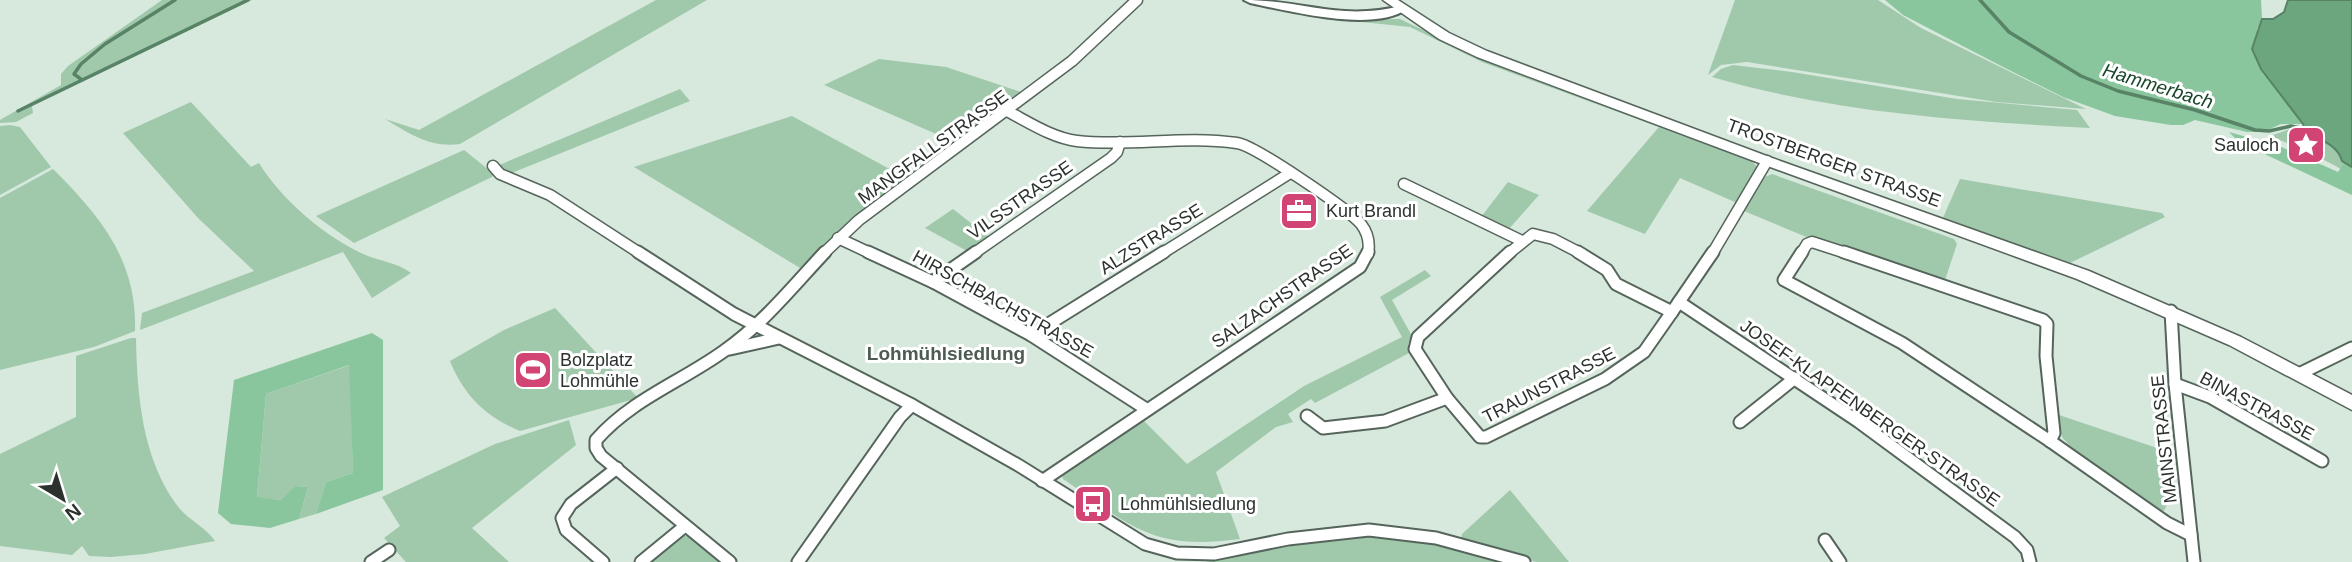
<svg xmlns="http://www.w3.org/2000/svg" width="2352" height="562" font-family="Arial,sans-serif">
<rect width="100%" height="100%" fill="#d7e8dc"/>
<!-- green -->
<g fill="#a0c9ac">
<path d="M162,0h90l-220,106 1,7 -17,9 -16,1v-3l61,-35v-11l7,-8z"/>
<path d="M656,0h51l-247,144c-30,4 -50,-10 -75,-25l34,11z"/>
<path d="M1735,0h143l43,28 165,81 -90,-7 -249,-40 -26,3 -13,10z"/>
<path d="M1400,19l90,43 260,97 7,8 -20,36 -57,-25 -35,56 -58,-23 72,-84 -177,-65 -72,-35 -67,-7z"/>
<path d="M879,59l67,8 81,27 -68,50 -135,-59z"/>
<path d="M1733,65l59,7 165,27 120,11 13,18c-127,-7 -255,-15 -378,-51l9,-8z"/>
<path d="M680,89l10,12 -183,74 -10,-9z"/>
<path d="M191,102l60,65 8,-4c23,37 63,71 102,90 16,8 36,9 50,20l-39,25 -29,-46 -203,78 2,-17 112,-42 -56,-53 -75,-85z"/>
<path d="M792,116l116,63 -74,57 -34,32 -166,-101z"/>
<path d="M10,125l10,2 31,40 -51,28v-69z"/>
<path d="M2290,129c23,4 44,14 54,34l-3,6 -26,-14 -45,-19z"/>
<path d="M464,150l30,24 -2,3 -138,66 -38,-27z"/>
<path d="M53,169c48,48 84,91 82,162l-41,16 -94,23v-172z"/>
<path d="M1772,174l182,65 3,5 -12,36 -141,-44 -60,-25 21,-34z"/>
<path d="M1960,179l202,34 3,4 -95,46 -128,-43z"/>
<path d="M1508,182l31,13 -31,35 -27,-13z"/>
<path d="M953,209l37,29 -21,14 -44,-24z"/>
<path d="M1425,270l6,6 -39,24 20,36 -4,8 1,9 -94,50 -4,-4 -23,15 5,8 -17,5 -60,45 24,67c-88,12 -109,-13 -177,-60l-1,-4 3,-5 76,-52 46,46 117,-78 98,-49 -22,-40z"/>
<path d="M555,308l83,90 -118,33c-34,-14 -56,-35 -70,-70l54,-31z"/>
<path d="M131,338h5c1,56 6,119 40,166 10,15 30,23 39,37l-70,13 -34,3 -22,-1 -7,-10 -10,9 -72,-9v-92l76,-37v-61z"/>
<path d="M350,365l3,108 -27,9 -10,32 -17,5 9,-32 -13,-1 -13,14 -25,-2 9,-104z"/>
<path d="M2059,415l101,34 7,55 -3,7 -14,-6 -81,-60 -7,-8z"/>
<path d="M569,420l7,25 -104,83 37,34h-103l-22,-24 16,-12 -18,-29 113,-53z"/>
<path d="M1510,490l59,72h-33l-75,-22 1,-6z"/>
<path d="M1349,535l80,7 74,20h-298z"/>
<path d="M682,536h8l32,26h-74z"/>
</g>
<!-- forest -->
<g fill="#89c69d">
<path d="M1885,0h376l1,19 -5,11 29,70 17,24h-22l-18,8h-16l-52,-12 -12,5h-12l-56,-9 -52,-19 -56,-28 -104,-54z"/>
<path d="M2229,132l50,14 59,26 6,-9 8,4v28l-113,-53z"/>
<path d="M372,333l11,7v150l-67,24 10,-32 27,-9 -4,-108 -83,29 -9,103 24,3 14,-14 13,1 -9,32 -29,9 -39,-4 -13,-11 16,-133z"/>
</g>
<!-- water -->
<path fill="#6ba67e" stroke="#588366" stroke-width="2" d="M2288,0h64v167l-10,-6c-4,-16 -23,-22 -37,-30l-2,-7 -42,-55 -9,-20 10,-30h11l11,-7z"/>
<g fill="none" stroke-linecap="round" stroke-linejoin="round">
<!-- stream -->
<g stroke="#588366" stroke-width="3.5">
<path d="M1980,0l29,32 72,44 37,15 77,19 60,20 14,1 22,-5 18,4"/>
<path d="M82,80l-8,-6 7,-10 24,-20 70,-44"/>
<path d="M18,111l230,-111"/>
</g>
<defs>
<g id="minor-far1">
<path d="M1009,112c21,11 44,26 68,29 53,6 107,-6 160,2 17,2 111,66 124,81 7,9 9,19 7,30"/>
<path d="M493,166l7,8 50,21 91,59"/>
<path d="M1404,184l118,57"/>
<path d="M838,238l34,16"/>
<path d="M823,254l36,-34 213,-159 65,-61"/>
<path d="M973,254l138,-96 6,-6 3,-10"/>
<path d="M1161,254l129,-81"/>
<path d="M1508,254l25,-20 20,5 29,15"/>
<path d="M1712,254l55,-93"/>
<path d="M1801,254l6,-10 5,-2 37,12"/>
</g>
<g id="minor">
<path d="M638,252l96,62 178,91 106,60 127,79 32,9 37,1 74,-15 81,-9 67,8 88,24"/>
<path d="M868,252l65,30 98,53 115,74"/>
<path d="M1510,252l-92,85 -3,12 32,49 33,39h6l119,-58 39,-27 28,-40"/>
<path d="M1578,252l29,18 9,14 56,28"/>
<path d="M1802,252l-18,28 118,63 148,98"/>
<path d="M1844,252l199,68 4,4 -1,32 8,77 -4,8"/>
<path d="M933,282l43,-30"/>
<path d="M1679,302l180,120 156,115 12,13 3,12"/>
<path d="M2171,311l4,73 19,178"/>
<path d="M1672,312l41,-60"/>
<path d="M1031,335l133,-83"/>
<path d="M730,349l49,-11"/>
<path d="M2299,374l53,-26"/>
<path d="M2175,384l35,13 112,64"/>
<path d="M1307,416l16,12 62,-7 62,-23"/>
<path d="M1740,422l55,-44"/>
<path d="M2050,441l117,82 24,12"/>
<path d="M1042,481l318,-214 8,-15"/>
<path d="M1825,540l15,22"/>
<path d="M371,562l18,-12"/>
<path d="M603,562l-37,-32 -4,-12 9,-14 46,-36"/>
<path d="M641,562l44,-36"/>
<path d="M730,562l-129,-106 -5,-8v-8c36,-41 85,-58 128,-89 39,-27 69,-65 101,-99"/>
<path d="M798,562l102,-145 12,-12"/>
</g>
<path id="tertiary" d="M1244,0c59,0 95,21 157,6l6,3c-34,24 -118,2 -157,-6z"/>
<path id="secondary" d="M1383,0h15l51,33 38,18 285,107 317,113 152,66 111,58v15l-123,-65 -152,-66 -315,-115 -285,-107 -38,-18z"/>
</defs>
<!-- minor-far1 casing -->
<use href="#minor-far1" stroke="#56655b" stroke-width="13"/>
<!-- minor casing -->
<use href="#minor" stroke="#56655b" stroke-width="15"/>
<!-- tertiary casing -->
<use href="#tertiary" stroke="#56655b" stroke-width="4"/>
<!-- secondary casing -->
<use href="#secondary" stroke="#56655b" stroke-width="3"/>
<!-- minor-far1 -->
<use href="#minor-far1" stroke="#fff" stroke-width="10"/>
<!-- minor -->
<use href="#minor" stroke="#fff" stroke-width="11"/>
<!-- tertiary -->
<use href="#tertiary" fill="#fff" fill-rule="evenodd"/>
<!-- secondary -->
<use href="#secondary" fill="#fff" fill-rule="evenodd"/>
</g>
<!-- icons -->
<defs>
<symbol id="sight-square" viewBox="-11 -11 22 22"><rect x="-9" y="-9" width="18" height="18" rx="4" fill="#d24473" stroke="#fff"/><path d="M0-6L1.8-2.2L6-1.7L2.9 1.2L3.7 5.4L0 3.3L-3.7 5.4L-2.9 1.2L-6-1.7L-1.8-2.2Z" fill="#fff"/></symbol>
<symbol id="office-square" viewBox="-11 -11 22 22"><rect x="-9" y="-9" width="18" height="18" rx="4" fill="#d24473" stroke="#fff"/><path d="M-6-3h4V-5.5h4V-3h4V5H-6ZM-1-4.5V-3h2v-1.5ZM-6 0V1H6V0Z" fill="#fff"/></symbol>
<symbol id="stadium-square" viewBox="-11 -11 22 22"><rect x="-9" y="-9" width="18" height="18" rx="4" fill="#d24473" stroke="#fff"/><path d="M0-5a6.5 5 0 1 0 0 10a6.5 5 0 1 0 0-10ZM-3.5-1.8h7v3.6h-7Z" fill="#fff"/></symbol>
<symbol id="bus-square" viewBox="-11 -11 22 22"><rect x="-9" y="-9" width="18" height="18" rx="4" fill="#d24473" stroke="#fff"/><path d="M-5-6H5V4H4V6H2V4H-2V6H-4V4H-5ZM-3.5-4V0h7V-4ZM-3.5 1.2v1.5H-2V1.2ZM2 1.2v1.5H3.5V1.2Z" fill="#fff"/></symbol>
</defs>
<g fill-rule="evenodd">
<use href="#sight-square" x="2284" y="123" width="44" height="44"/>
<use href="#office-square" x="1277" y="189" width="44" height="44"/>
<use href="#stadium-square" x="511" y="348" width="44" height="44"/>
<use href="#bus-square" x="1071" y="482" width="44" height="44"/>
</g>
<g text-anchor="middle" dominant-baseline="central" stroke-width="6" stroke-linejoin="round" paint-order="stroke">
<!-- poi labels -->
<g font-size="18" fill="#2b322d" stroke="#fff" text-anchor="start">
<text x="2279" y="145" text-anchor="end">Sauloch</text>
<text x="1326" y="211">Kurt Brandl</text>
<text x="560" y="360">Bolzplatz<tspan x="560" dy="21">Lohmühle</tspan></text>
<text x="1120" y="504">Lohmühlsiedlung</text>
</g>
<!-- street labels -->
<g font-size="18" fill="#2b322d" stroke="#fff">
<text transform="translate(933 147) rotate(-36)">MANGFALLSTRASSE</text>
<text transform="translate(1834 163) rotate(20)">TROSTBERGER STRASSE</text>
<text transform="translate(1020 200) rotate(-35)">VILSSTRASSE</text>
<text transform="translate(1151 239) rotate(-32)">ALZSTRASSE</text>
<text transform="translate(1282 296) rotate(-35)">SALZACHSTRASSE</text>
<text transform="translate(1003 304) rotate(29)">HIRSCHBACHSTRASSE</text>
<text transform="translate(1549 385) rotate(-27)">TRAUNSTRASSE</text>
<text transform="translate(2257 406) rotate(28)">BINASTRASSE</text>
<text transform="translate(1870 413) rotate(35)">JOSEF-KLAPFENBERGER-STRASSE</text>
<text transform="translate(2164 439) rotate(-96)">MAINSTRASSE</text>
</g>
<!-- water labels -->
<g font-size="19" font-style="italic" fill="#18462a" stroke="#fff">
<text transform="translate(2158 86) rotate(17)">Hammerbach</text>
</g>
<!-- neighbourhood labels -->
<g font-size="19" font-weight="bold" fill="#4d5c52" stroke="#fff">
<text x="946" y="353">Lohmühlsiedlung</text>
</g>
</g>
<!-- north arrow -->
<g transform="translate(63 499) rotate(142)" stroke="#ffffff" stroke-width="5" paint-order="stroke">
<path d="M0-5L12 26L0 18L-12 26Z" fill="#2b322d"/>
<text y="-10" font-size="19" font-weight="bold" text-anchor="middle" fill="#2b322d">N</text>
</g>
</svg>
